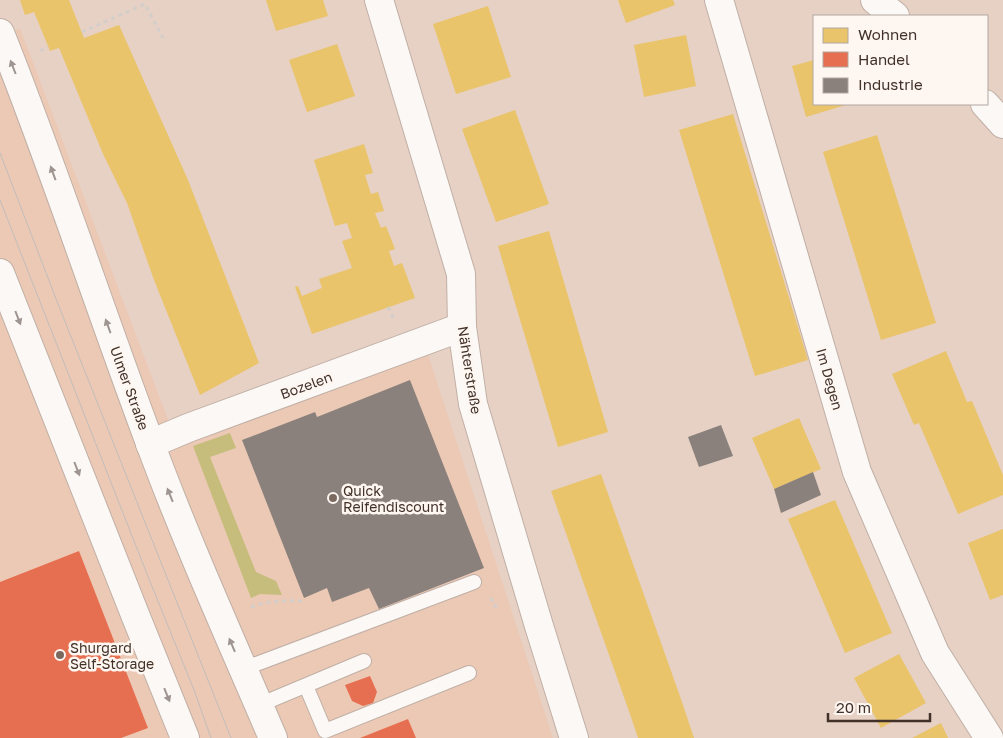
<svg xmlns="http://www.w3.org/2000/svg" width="1003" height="738" font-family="'Golos Text',sans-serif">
<rect width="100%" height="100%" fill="#e7d1c5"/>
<!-- built -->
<path fill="#ecc9b5" d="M20,28l155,410 250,-93 128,393h-553v-702z"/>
<!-- green -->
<path fill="#c6bd7d" d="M230,433l6,15 -26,9 46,115 20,9 6,14 -22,-1 -9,4 -58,-152z"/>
<!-- homes -->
<g fill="#e9c46a">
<path d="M20,0h49l15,38 35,-13 69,155 71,183 -59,32 -46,-115 -27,-77 -24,-49 -44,-106 -9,3 -16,-39 -9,3z"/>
<path d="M266,0h57l5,16 -52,15z"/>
<path d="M618,0h55l2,5 -49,18z"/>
<path d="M488,6l23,71 -55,17 -23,-70z"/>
<path d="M686,35l10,51 -52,11 -10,-52z"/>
<path d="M337,44l18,52 -48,16 -18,-52z"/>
<path d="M814,60v44h35l-43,13 -14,-51z"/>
<path d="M515,110l34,94 -53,18 -34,-93z"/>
<path d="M733,114l75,246 -53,16 -76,-246z"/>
<path d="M877,135l59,188 -55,17 -58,-188z"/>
<path d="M364,144l9,29 -8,2 6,19 7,-2 6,19 -9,2 6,15 5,-2 9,23 -6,2 5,15 8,-3 13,35 -103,36 -17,-47 3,-1 4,10 20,-8 -3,-9 33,-11 -10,-27 10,-3 -5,-15 -12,3 -21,-66z"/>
<path d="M549,231l59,201 -50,15 -60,-201z"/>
<path d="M946,351l21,51 5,-1 31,74v20l-45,19 -39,-91 -5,2 -22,-51z"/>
<path d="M799,418l22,51 -47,20 -22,-51z"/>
<path d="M601,474l80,225 13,39h-56l-7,-21 -80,-226z"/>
<path d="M835,500l57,133 -47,20 -57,-134z"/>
<path d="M1003,529v66l-13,5 -22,-57z"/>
<path d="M899,654l27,49 -45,25 -27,-50z"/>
<path d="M941,723l7,15h-36z"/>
</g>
<!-- shops -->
<g fill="#e76f51">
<path d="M79,551l69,177 -27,10h-121v-156z"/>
<path d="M370,676l7,16 -4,11 -10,3 -11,-5 -7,-16z"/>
<path d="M408,719l8,19h-56z"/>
</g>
<!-- industry -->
<g fill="#8a817c">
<path d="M410,380l74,188 -105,41 -10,-21 -37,14 -5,-14 -23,10 -62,-158 73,-28 2,5z"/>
<path d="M721,425l12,31 -34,11 -11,-30z"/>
<path d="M813,472l8,23 -40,18 -7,-24z"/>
</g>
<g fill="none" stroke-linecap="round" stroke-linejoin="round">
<defs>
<g id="lane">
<path d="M243,669l231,-87"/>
<path d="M306,686l19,45 144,-58"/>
<path d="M259,705l105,-44"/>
</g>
<g id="street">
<path d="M379,0l82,274 1,53 11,77 66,222 35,112"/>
<path d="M719,0l138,472 78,181 54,85"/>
<path d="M875,0l20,16"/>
<path d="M985,104l18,20"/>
<path d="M150,444l38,-16 274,-101"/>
</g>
<g id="secondary">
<path d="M0,33c54,135 99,274 150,410 37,100 81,197 123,295"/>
<path d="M0,273l136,344 49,121"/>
</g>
</defs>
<!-- lane casing -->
<use href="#lane" stroke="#c0afa5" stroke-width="16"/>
<!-- street casing -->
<use href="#street" stroke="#c0afa5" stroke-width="30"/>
<!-- secondary casing -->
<use href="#secondary" stroke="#c0afa5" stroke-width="30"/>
<!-- path -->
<g stroke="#d4cecb" stroke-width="3" stroke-dasharray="4 4" stroke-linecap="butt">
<path d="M82,32l63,-28 18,34"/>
<path d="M40,51l8,-4"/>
<path d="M388,307l6,13"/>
<path d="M491,598l3,8 6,-1"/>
<path d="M251,607c17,-6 33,-7 51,-6"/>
</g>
<!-- lane -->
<use href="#lane" stroke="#fbf8f6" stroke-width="14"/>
<!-- street -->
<use href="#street" stroke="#fbf8f6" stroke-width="28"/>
<!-- secondary -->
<use href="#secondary" stroke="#fbf8f6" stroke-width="28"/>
<!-- tram -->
<g stroke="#c2bdba" stroke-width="1">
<path d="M0,153l58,151 173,434"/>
<path d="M0,200l147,374 47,116 17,48"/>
</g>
</g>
<!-- one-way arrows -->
<defs><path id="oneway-solid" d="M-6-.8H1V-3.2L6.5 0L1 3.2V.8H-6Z" transform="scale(1.25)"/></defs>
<g fill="#9e9490">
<use href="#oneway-solid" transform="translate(13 67) rotate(-111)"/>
<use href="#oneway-solid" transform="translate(53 173) rotate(-110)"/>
<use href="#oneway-solid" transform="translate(18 318) rotate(69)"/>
<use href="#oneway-solid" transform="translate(108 326) rotate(-110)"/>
<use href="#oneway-solid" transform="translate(77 469) rotate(69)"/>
<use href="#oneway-solid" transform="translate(170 495) rotate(-112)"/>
<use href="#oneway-solid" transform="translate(232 645) rotate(-113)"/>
<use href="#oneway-solid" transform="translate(167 695) rotate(68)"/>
</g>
<!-- markers -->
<g fill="#7b6960" stroke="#fef6f1" stroke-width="2">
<circle cx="333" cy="498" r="5"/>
<circle cx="60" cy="655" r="5"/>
</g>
<g text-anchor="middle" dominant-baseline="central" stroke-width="5" stroke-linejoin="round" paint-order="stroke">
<!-- street labels -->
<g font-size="14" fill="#413129" stroke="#fef6f1">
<text transform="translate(470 370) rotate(81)">Nähterstraße</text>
<text transform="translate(830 379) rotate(74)">Im Degen</text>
<text transform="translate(306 385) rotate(-20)">Bozelen</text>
<text transform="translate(130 388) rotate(70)">Ulmer Straße</text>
</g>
<!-- poi labels -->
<g font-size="14" fill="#413129" stroke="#fef6f1" text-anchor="start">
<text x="343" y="490">Quick<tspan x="343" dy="16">Reifendiscount</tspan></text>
<text x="70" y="647">Shurgard<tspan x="70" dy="16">Self-Storage</tspan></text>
</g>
</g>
<!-- legend -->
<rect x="813" y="15" width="175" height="90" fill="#fef6f1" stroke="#b2a7a1"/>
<rect x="823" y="28" width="25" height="15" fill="#e9c46a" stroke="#b2a7a1"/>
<text x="858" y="40" font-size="15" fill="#413129">Wohnen</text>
<rect x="823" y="52" width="25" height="15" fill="#e76f51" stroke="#b2a7a1"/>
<text x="858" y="65" font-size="15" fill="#413129">Handel</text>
<rect x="823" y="78" width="25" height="15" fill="#8a817c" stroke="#b2a7a1"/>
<text x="858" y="90" font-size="15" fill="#413129">Industrie</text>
<!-- scale -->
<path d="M828 713v8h102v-8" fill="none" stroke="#413129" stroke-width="2.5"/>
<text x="836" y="713" font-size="15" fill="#413129" stroke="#fef6f1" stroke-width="4" paint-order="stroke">20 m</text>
</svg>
